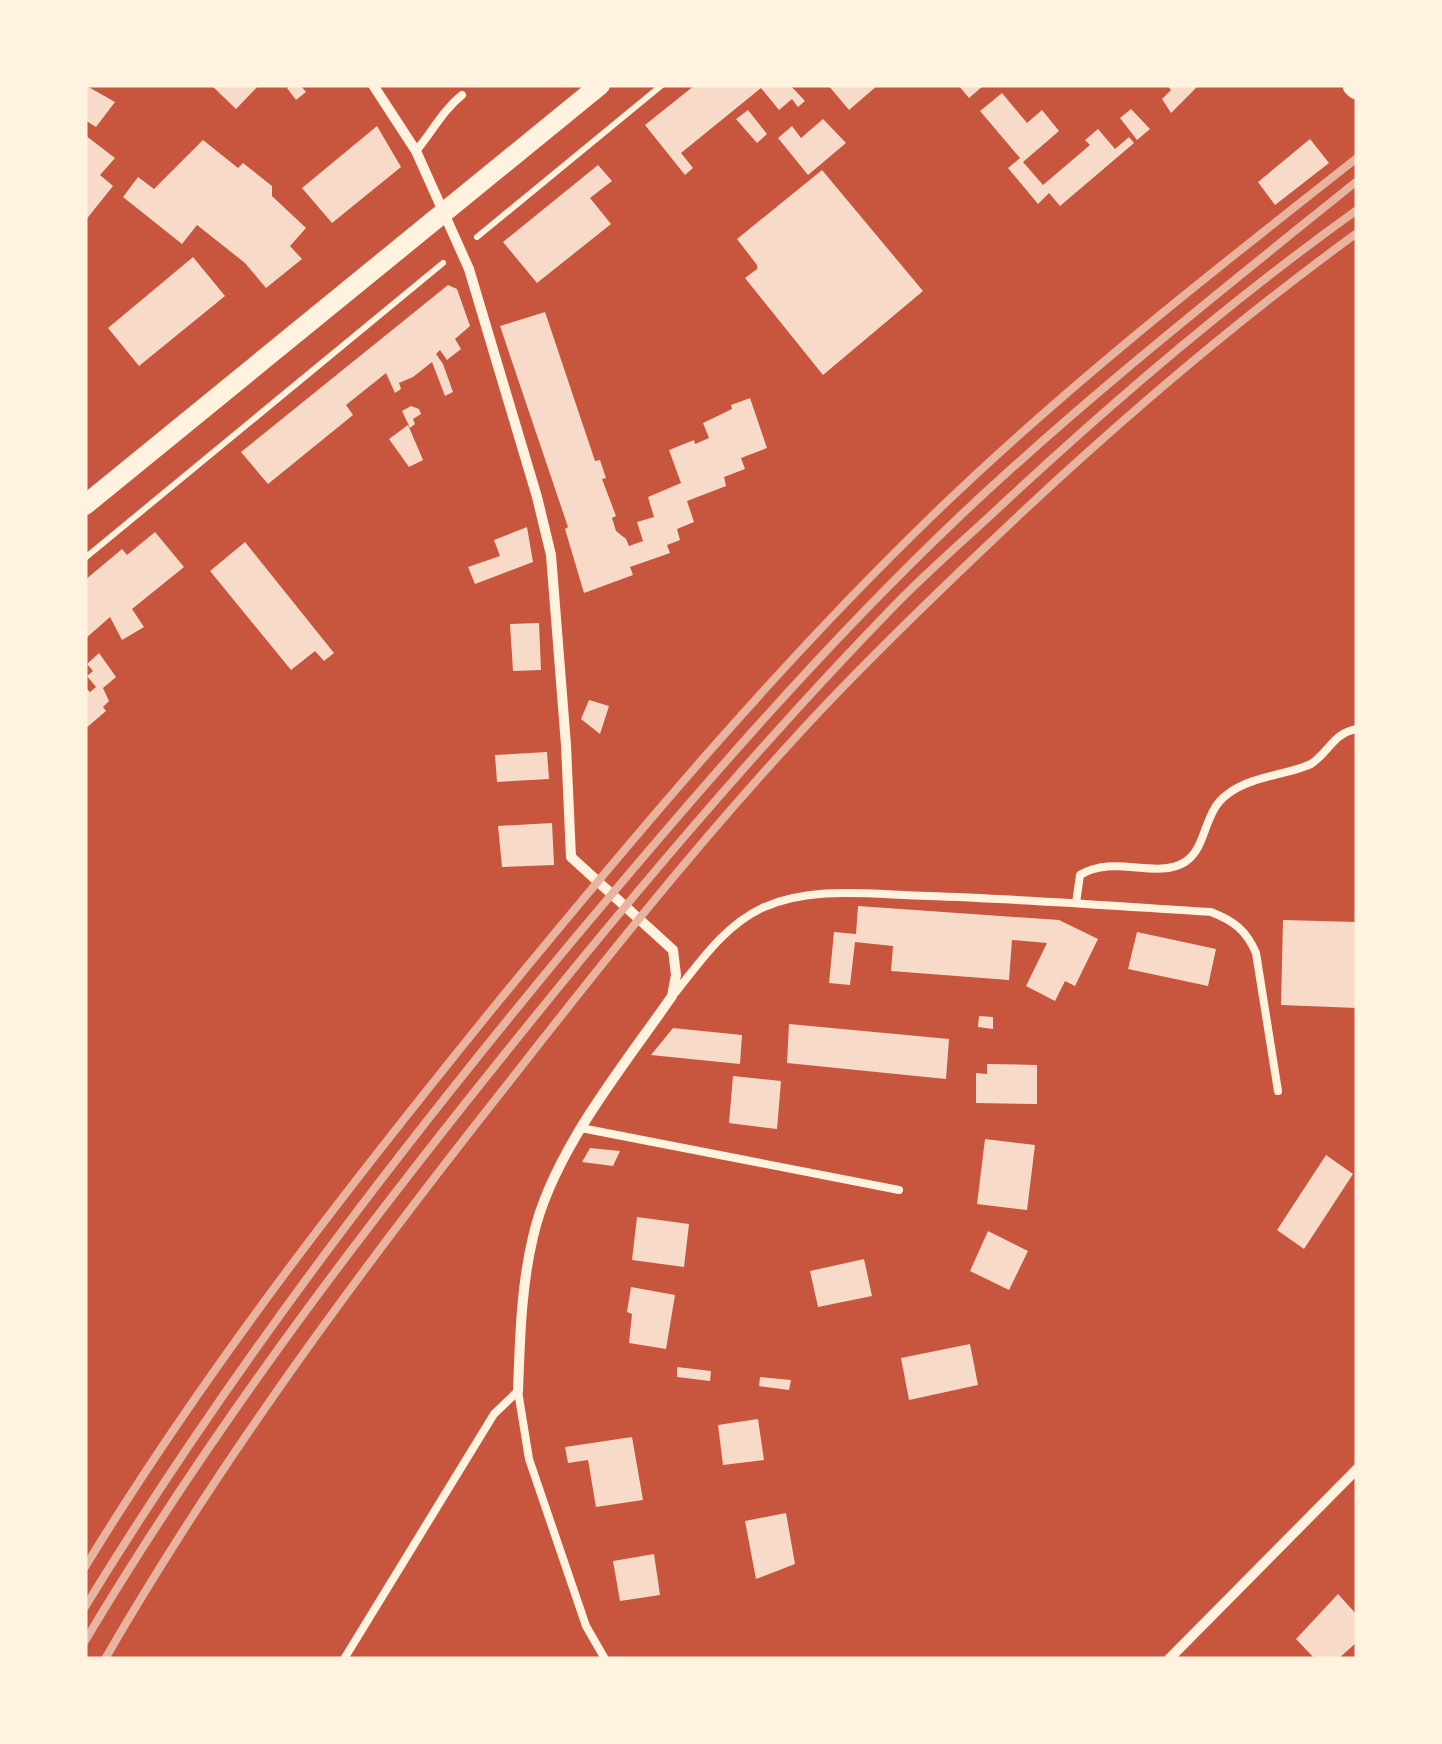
<svg xmlns="http://www.w3.org/2000/svg" width="1442" height="1744" font-family="'PT Sans Narrow',sans-serif">
<rect width="100%" height="100%" fill="#c8553d"/>
<!-- building -->
<g fill="#f7dbc8">
<path d="M85,85l30,17 -19,25 -11,-7z"/>
<path d="M211,85h48l-23,24z"/>
<path d="M290,85h10l6,7 -10,8 -9,-12z"/>
<path d="M695,85h95l15,16 -7,6 -6,-8 -13,11 -18,-22 -80,65 12,15 -8,7 -40,-50z"/>
<path d="M828,85h50l-29,25z"/>
<path d="M958,85h26l-15,13z"/>
<path d="M1167,85h32l-28,28 -9,-14 9,-9z"/>
<path d="M1002,93l25,30 15,-13 17,21 -36,31 20,23 47,-40 -5,-5 13,-11 17,20 14,-12 5,6 -74,63 -11,-13 -11,11 -30,-36 12,-10 -40,-47z"/>
<path d="M1131,109l19,20 -13,11 -17,-22z"/>
<path d="M748,110l19,24 -10,9 -21,-24z"/>
<path d="M823,119l23,24 -38,32 -30,-37 14,-12 9,12z"/>
<path d="M377,126l24,41 -69,56 -30,-35z"/>
<path d="M85,135l30,23 -15,17 13,11 -28,35z"/>
<path d="M1310,139l19,24 -54,42 -17,-23z"/>
<path d="M203,140l35,28 5,-5 29,23v10l34,32 -16,18 12,13 -36,29 -21,-25 -48,-38 -15,19 -59,-47 15,-20 16,12z"/>
<path d="M598,165l14,16 -22,17 21,26 -74,59 -34,-41z"/>
<path d="M822,170l101,121 -100,84 -78,-97 12,-9v-4l-20,-26z"/>
<path d="M193,257l32,39 -86,70 -31,-38z"/>
<path d="M448,285l9,4 13,37 -15,13 6,10 -14,11 -7,-10 -4,4 7,10 10,28 -8,4 -13,-34 -19,15 -14,6 2,6 -6,4 -9,-20 -40,32 7,10 -85,69 -27,-32z"/>
<path d="M545,312l50,149 5,-1 6,18 -4,1 14,37 -4,2 4,13 10,8 3,7 14,-5 -6,-19 17,-5 -6,-20 33,-14 -12,-33 25,-10 1,4 14,-6 -6,-15 29,-14 -1,-4 19,-7 17,50 -26,10 4,11 -21,8 2,9 -39,15 7,21 -17,7 3,11 -13,5 3,8 -40,14 3,8 -49,18 -19,-64 3,-2 -68,-201z"/>
<path d="M411,406l8,3 2,5 -8,5 2,5 -5,4 -8,-17z"/>
<path d="M408,425l15,35 -14,7 -20,-28z"/>
<path d="M527,527l6,35 -58,22 -7,-17 32,-11 -6,-16z"/>
<path d="M155,532l29,35 -52,42 12,18 -22,13 -12,-23 -25,22v-59l37,-31 5,6z"/>
<path d="M245,542l89,111 -10,8 -9,-10 -24,19 -81,-99z"/>
<path d="M539,623l2,47 -28,1 -3,-47z"/>
<path d="M99,653l17,24 -13,11 6,13 -6,6 3,4 -21,18v-42l5,5 6,-5 -9,-11 6,-5 -6,-7z"/>
<path d="M589,700l20,6 -9,28 -19,-15z"/>
<path d="M547,752l2,27 -52,3 -2,-27z"/>
<path d="M552,823l2,42 -52,2 -4,-41z"/>
<path d="M858,906l201,14 39,19 -23,47 -10,-5 -10,20 -29,-15 21,-43 -35,-3 -3,40 -118,-9 2,-25 -38,-4 -5,43 -21,-2 5,-51 22,2z"/>
<path d="M1283,920l74,2v86l-76,-3z"/>
<path d="M1137,932l79,17 -8,37 -80,-17z"/>
<path d="M979,1016l14,1v12l-15,-2z"/>
<path d="M789,1024l160,15 -3,40 -159,-16z"/>
<path d="M673,1028l69,7 -2,29 -89,-9z"/>
<path d="M987,1064l50,1v39l-61,-1v-30l11,1z"/>
<path d="M733,1076l48,5 -4,48 -48,-6z"/>
<path d="M985,1139l50,6 -8,65 -50,-6z"/>
<path d="M590,1148l30,3 -7,15 -31,-4z"/>
<path d="M1326,1155l27,19 -49,75 -27,-19z"/>
<path d="M637,1217l52,7 -5,43 -52,-7z"/>
<path d="M988,1231l40,20 -19,39 -39,-19z"/>
<path d="M864,1259l8,37 -54,11 -8,-36z"/>
<path d="M631,1287l44,8 -9,54 -37,-6 3,-29 -5,-2z"/>
<path d="M970,1344l8,41 -69,15 -8,-42z"/>
<path d="M677,1367l34,4 -1,10 -33,-4z"/>
<path d="M760,1377l31,3 -2,10 -30,-4z"/>
<path d="M758,1419l6,41 -41,5 -5,-40z"/>
<path d="M632,1437l11,63 -47,7 -8,-47 -20,3 -3,-16z"/>
<path d="M786,1513l9,51 -39,15 -11,-58z"/>
<path d="M654,1554l6,41 -40,6 -7,-40z"/>
<path d="M1338,1594l19,21v27l-19,17h-23l-19,-20z"/>
</g>
<g fill="none" stroke-linecap="round" stroke-linejoin="round">
<!-- path -->
<g stroke="#fff3e0" stroke-width="6">
<path d="M477,237l185,-152"/>
<path d="M85,558l358,-295"/>
</g>
<!-- service -->
<g stroke="#fff3e0" stroke-width="8">
<path d="M416,151c16,-19 27,-41 46,-56"/>
<path d="M1076,903l4,-28c34,-21 76,5 105,-13 20,-13 19,-43 34,-60 23,-26 63,-25 92,-38 19,-13 22,-31 46,-35"/>
<path d="M675,993c25,-31 49,-67 87,-85 51,-23 111,-13 166,-12 94,3 188,10 283,16 23,9 35,18 45,41l22,138"/>
<path d="M581,1128l318,62"/>
<path d="M518,1391l11,68 57,167 19,33"/>
<path d="M344,1659l150,-245 24,-23"/>
</g>
<!-- minor -->
<g stroke="#fff3e0" stroke-width="10">
<path d="M373,85l43,66 53,118 68,228 14,58 15,190 5,112 102,93 3,25 -4,21c-49,71 -120,156 -139,241 -12,50 -13,102 -15,154"/>
<path d="M1169,1659l188,-190"/>
</g>
<!-- secondary -->
<path stroke="#fff3e0" stroke-width="20" d="M85,505l515,-420"/>
<!-- primary -->
<path stroke="#fff3e0" stroke-width="25" d="M1355,85l2,2"/>
<!-- rail -->
<g stroke="#e9b49f" stroke-width="8">
<path d="M85,1567c122,-200 266,-384 413,-565 138,-168 277,-334 434,-486 133,-129 280,-244 425,-358"/>
<path d="M85,1607c143,-234 309,-451 484,-662 124,-148 249,-294 390,-428 126,-119 263,-227 398,-336"/>
<path d="M85,1641c124,-208 270,-401 422,-590 123,-153 250,-304 387,-445 36,-37 76,-71 113,-106 111,-103 227,-202 350,-290"/>
<path d="M105,1659c116,-201 257,-391 401,-573 93,-119 186,-236 288,-347 58,-64 120,-124 183,-184 120,-115 245,-224 380,-322"/>
</g>
</g>
<!-- border -->
<rect width="1442" height="1744" fill="none" stroke="#fff3e0" stroke-width="175"/>
</svg>
